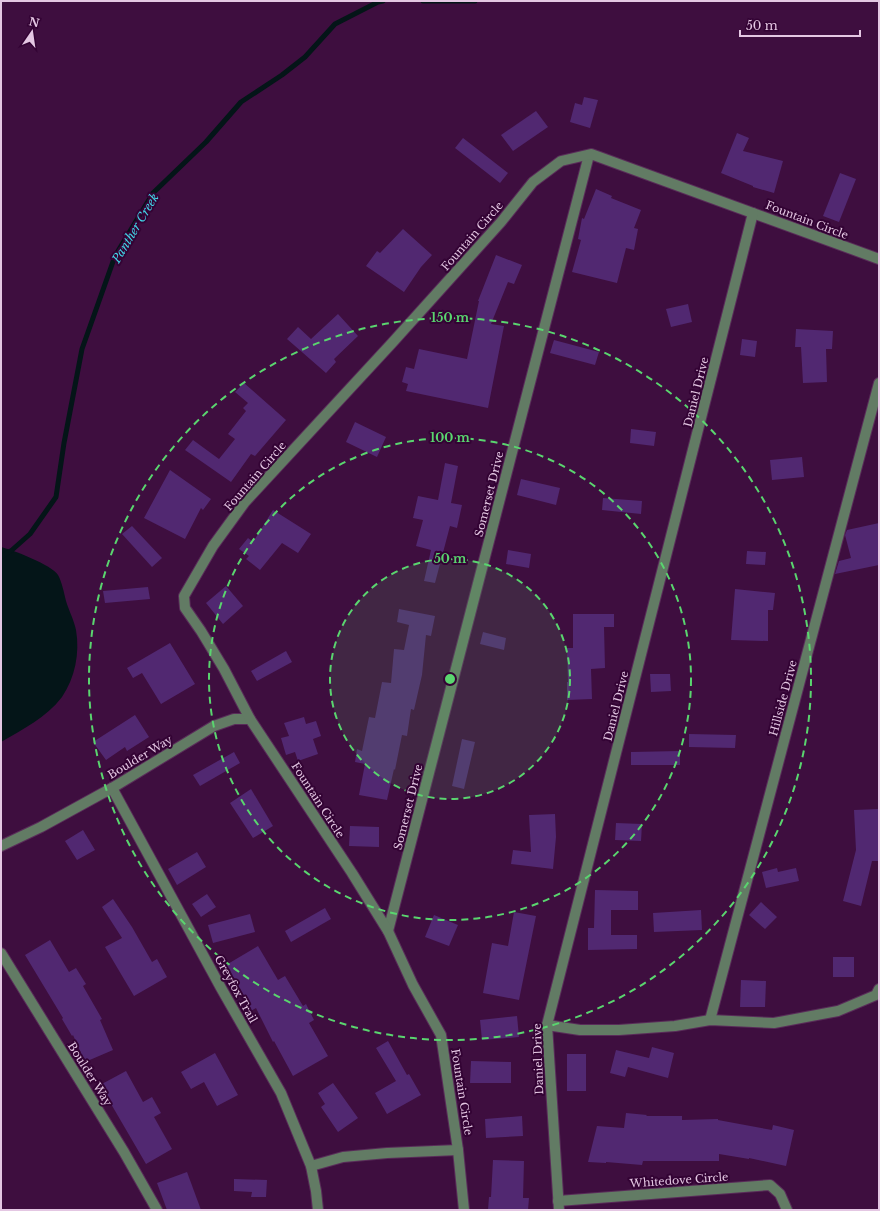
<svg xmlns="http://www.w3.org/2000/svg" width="880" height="1211" font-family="'Libre Baskerville',serif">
<rect width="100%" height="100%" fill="#3e0e3f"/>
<!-- water -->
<path fill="#041518" d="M1,547c12,3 51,18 57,28 4,7 6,18 8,26 3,10 8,19 10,29 4,23 -1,48 -14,67 -16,21 -39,32 -61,45z"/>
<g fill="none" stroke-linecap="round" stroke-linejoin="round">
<!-- stream -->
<g stroke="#041518" stroke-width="5">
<path d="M423,1h52"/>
<path d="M1,557l11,-7 18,-16 26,-37 8,-54 18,-94 33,-93 38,-63 53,-51 35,-40 41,-27 23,-18 30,-33 43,-22 5,-1"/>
</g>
</g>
<!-- building -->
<g fill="#512871">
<path d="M584,97l14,3 -8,28 -20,-6 5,-19 7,2z"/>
<path d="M536,111l12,16 -35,24 -12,-16z"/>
<path d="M737,133l12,5 -6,13 40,10 -9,32 -21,-6v-1l-32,-13z"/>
<path d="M463,138l45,35 -8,10 -45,-35z"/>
<path d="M840,173l16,6 -17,43 -16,-6z"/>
<path d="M596,189l16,7 -1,2 30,12 -7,18 4,1 -4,21 -8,-2 -9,35 -45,-11 9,-32 -3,-1 4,-21 2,1z"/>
<path d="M403,229l29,26 -11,12 -17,25 -38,-26 11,-15 3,2z"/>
<path d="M496,255l26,10 -8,19 -6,-2 -17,42 13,2 -16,82 -82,-17 2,-7 -6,-2 4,-15 8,2 5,-20 48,10 12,-58h-1z"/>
<path d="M688,304l4,18 -21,5 -5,-18z"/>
<path d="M338,314l20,22 -24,23 2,3 -10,11 -39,-34 11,-12 13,12z"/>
<path d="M796,329l37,2 -1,18h-6l1,33 -24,1 -2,-36h-6z"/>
<path d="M742,339l15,2 -2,16 -15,-2z"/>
<path d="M554,340l45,12 -4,13 -45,-12z"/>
<path d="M244,383l42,37 -31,36 -4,-2 -20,28 -46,-32 8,-10 26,19 16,-20 -7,-5 18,-23 -3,-3 5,-5 -13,-11z"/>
<path d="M355,422l31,15 -9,20 -31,-15z"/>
<path d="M631,429l25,3 -2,14 -24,-3z"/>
<path d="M802,457l2,20 -32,3 -2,-20z"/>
<path d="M445,463l13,3 -7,37 11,2 -5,23 -7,-2 -15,57 -11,-2 7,-31 -15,-4 7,-26 -10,-2 5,-22 20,4z"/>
<path d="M170,470l41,29 -8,11 -2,-2 -16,31 -41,-21z"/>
<path d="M521,479l39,9 -4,17 -39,-10z"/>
<path d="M603,498l39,3 -1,13 -39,-4z"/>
<path d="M273,510l38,24 -13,19 -16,-10 -22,27 -14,-11 3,-3 -10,-7 9,-11 5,4z"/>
<path d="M879,523v42l-44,9 4,-13 12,-3 -6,-23 2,-5z"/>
<path d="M132,526l30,32 -10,9 -30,-33z"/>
<path d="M508,550l23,4 -2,14 -23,-4z"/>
<path d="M747,551l19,1 -1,13 -19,-1z"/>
<path d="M226,586l17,20 -20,18 -17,-21z"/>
<path d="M148,587l2,12 -45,4 -2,-12z"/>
<path d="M735,589l40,4 -2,17h-5v31l-37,-1z"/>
<path d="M399,609l36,7 -4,20 -5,-1 -4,40 -8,35 -3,-1 -4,27 -5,-1 -7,35 -1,-1 -7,31 -28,-5 6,-31 -10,-2 2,-13 5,2 7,-34 6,1 7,-36 9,1 3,-34 10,1 5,-25 -12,-3z"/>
<path d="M573,614h41v13h-10l1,41 -14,1 1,30 -25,1v-18h1l-1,-34h6z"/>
<path d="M483,632l23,6 -2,12 -24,-6z"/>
<path d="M170,643l25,41 -34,20 -19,-31 -9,5 -6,-10z"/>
<path d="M286,651l6,11 -35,19 -6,-10z"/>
<path d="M650,674h20l1,17 -20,1z"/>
<path d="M135,715l14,22 -22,14 -2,-4 -19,13 -13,-18z"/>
<path d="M304,717l2,7 10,-3 5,15 -8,3 5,15 -20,7 -3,-9 -9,3 -5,-17 8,-2 -5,-13z"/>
<path d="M689,734l47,1 -1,13 -46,-1z"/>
<path d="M462,739l13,3 -11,47 -12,-3z"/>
<path d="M680,751v14h-49v-13z"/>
<path d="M234,752l6,11 -40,23 -7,-11z"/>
<path d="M251,789l22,37 -20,12 -23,-35z"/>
<path d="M879,809v52h-7l-11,45 -18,-5 13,-51 -2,-40z"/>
<path d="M555,814l1,23 -3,32 -42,-5 2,-14 18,2 -2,-37z"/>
<path d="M616,823l26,1 -1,17 -26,-1z"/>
<path d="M350,826l29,1v20l-30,-1z"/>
<path d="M83,830l12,20 -18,10 -12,-19z"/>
<path d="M197,852l9,15 -29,18 -9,-16z"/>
<path d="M777,868l1,4 18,-4 3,13 -33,7 -4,-16z"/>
<path d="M595,890l43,1v19h-27v25h26v14l-49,1v-22h6z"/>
<path d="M207,894l9,13 -15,10 -9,-13z"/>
<path d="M113,899l19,28 20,35 5,-3 10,18 -33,19 -29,-49 17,-9 -20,-31z"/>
<path d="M761,902l16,15 -12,12 -16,-14z"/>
<path d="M325,908l6,11 -40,23 -6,-11z"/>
<path d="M701,910l1,20 -48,2 -1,-19z"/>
<path d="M514,912l22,4 -17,84 -36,-7 9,-50 16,3z"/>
<path d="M250,914l5,18 -42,11 -5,-18z"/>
<path d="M434,915l24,10 -9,21 -24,-9z"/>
<path d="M50,940l19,32 7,-4 10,16 -3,2 19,33 -2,1 13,30 -28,12 -12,-27 -1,1 -10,-17 1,-1 -38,-63z"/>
<path d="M258,946l20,34 7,-4 18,30 3,-2 8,16 -5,3 19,33 -35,20 -19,-35 -1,1 -17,-34 -7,4 -6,-11 3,-2 -20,-34z"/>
<rect x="833" y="957" width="21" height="20"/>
<path d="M741,980l25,1 -1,26h-25z"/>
<path d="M517,1016l2,21 -37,3 -2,-20z"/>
<path d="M388,1041l19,34 2,-1 12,21 -34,19 -12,-21 21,-12 -20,-33z"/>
<path d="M652,1047l22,6 -6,25 -40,-11 -3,10 -15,-4 6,-23 33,8z"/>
<path d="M215,1053l23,42 -21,11 -13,-24 -13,7 -10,-17z"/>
<rect x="567" y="1054" width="19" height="37"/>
<path d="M471,1061l40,1v21h-41z"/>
<path d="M126,1071l17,31 9,-5 9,16 -7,4 18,32 -26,15 -46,-79z"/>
<path d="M333,1083l25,35 -20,14 -17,-25 4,-3 -7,-11z"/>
<path d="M626,1113l21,2 -1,1h36v4l36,-1v1l54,10 1,-5 21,5 -8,36 -37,-8v1l-30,-5v7h-76l-1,4 -36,-3v1l-18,-1 9,-36 27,2z"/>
<path d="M522,1116l1,20 -37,2 -1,-19z"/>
<path d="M493,1160l31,1 -1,37h6l-1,12h-40l1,-13h2z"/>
<path d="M187,1172l14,38h-34l-10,-27z"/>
<path d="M234,1179l33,1 -1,17h-15l1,-5 -18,-1z"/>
</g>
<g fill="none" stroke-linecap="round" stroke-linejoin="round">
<defs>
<g id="minor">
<path d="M112,788l109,200 60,105 30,73 5,25 2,19"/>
<path d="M1,846l40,-19 71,-39 102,-62 20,-7h16"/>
<path d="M388,931l201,-776"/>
<path d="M1,953l123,199 33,58"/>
<path d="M710,1020l169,-637"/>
<path d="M547,1025l33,5h39l56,-4 35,-6 64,3 64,-12 38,-16 3,-6"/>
<path d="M311,1166l32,-9 44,-4 71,-3"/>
<path d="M558,1201l212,-16 10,9 7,16"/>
<path d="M464,1210l-6,-60 -17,-115 -28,-50 -25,-54 -36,-58 -102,-154 -26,-50 -23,-38 -16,-23 -1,-12 29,-50 32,-44 147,-159 109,-121 32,-40 28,-21 30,-7 288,105"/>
<path d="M559,1210l-12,-185 206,-812"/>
</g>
</defs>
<!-- minor casing -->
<use href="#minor" stroke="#592c59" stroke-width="12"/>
<!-- minor -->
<use href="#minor" stroke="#627b64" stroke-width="10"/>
</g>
<!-- distance rings -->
<circle cx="450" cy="679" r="120" fill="#5ad56f" fill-opacity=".12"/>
<g fill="none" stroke="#5ad56f" stroke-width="2" stroke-dasharray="7 5">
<circle cx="450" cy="679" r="120"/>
<circle cx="450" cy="679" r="241"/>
<circle cx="450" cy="679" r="361"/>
</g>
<g text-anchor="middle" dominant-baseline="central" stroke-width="4" stroke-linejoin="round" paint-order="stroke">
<!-- street labels -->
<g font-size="11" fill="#e4c7e3" stroke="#330334">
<text transform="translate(807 220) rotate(21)">Fountain Circle</text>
<text transform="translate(472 236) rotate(-49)">Fountain Circle</text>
<text transform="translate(696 392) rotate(-76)">Daniel Drive</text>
<text transform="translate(255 476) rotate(-49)">Fountain Circle</text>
<text transform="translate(489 494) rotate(-76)">Somerset Drive</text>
<text transform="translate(783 698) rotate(-75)">Hillside Drive</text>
<text transform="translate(616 706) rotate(-76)">Daniel Drive</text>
<text transform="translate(140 757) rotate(-31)">Boulder Way</text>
<text transform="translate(318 800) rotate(57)">Fountain Circle</text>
<text transform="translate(408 807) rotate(-76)">Somerset Drive</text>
<text transform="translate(236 989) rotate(61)">Greyfox Trail</text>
<text transform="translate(538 1059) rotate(-92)">Daniel Drive</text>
<text transform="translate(90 1074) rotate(58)">Boulder Way</text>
<text transform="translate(462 1092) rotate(81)">Fountain Circle</text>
<text transform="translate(679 1180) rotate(-4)">Whitedove Circle</text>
</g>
<!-- water labels -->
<g font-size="12" font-style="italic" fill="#42d5e7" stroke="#330334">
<text transform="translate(135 228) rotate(-59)">Panther Creek</text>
</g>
</g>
<circle cx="450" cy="679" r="6" fill="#5ad56f" stroke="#330334" stroke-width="2"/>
<g font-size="12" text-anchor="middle" font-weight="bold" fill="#5ad56f" stroke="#330334" stroke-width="4" stroke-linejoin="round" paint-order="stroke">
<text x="450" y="322">150 m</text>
<text x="450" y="442">100 m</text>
<text x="450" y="563">50 m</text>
</g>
<!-- border -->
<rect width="880" height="1211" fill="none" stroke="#e4c7e3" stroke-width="4"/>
<!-- north arrow -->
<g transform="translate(32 32) rotate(13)" stroke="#330334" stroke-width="3" paint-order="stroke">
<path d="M0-3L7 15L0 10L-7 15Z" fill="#e4c7e3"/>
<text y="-6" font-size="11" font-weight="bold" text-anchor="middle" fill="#e4c7e3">N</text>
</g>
<!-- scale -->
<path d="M740 30v6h120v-6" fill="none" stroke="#e4c7e3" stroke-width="2"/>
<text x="746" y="30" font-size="12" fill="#e4c7e3" stroke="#330334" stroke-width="3" paint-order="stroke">50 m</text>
</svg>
